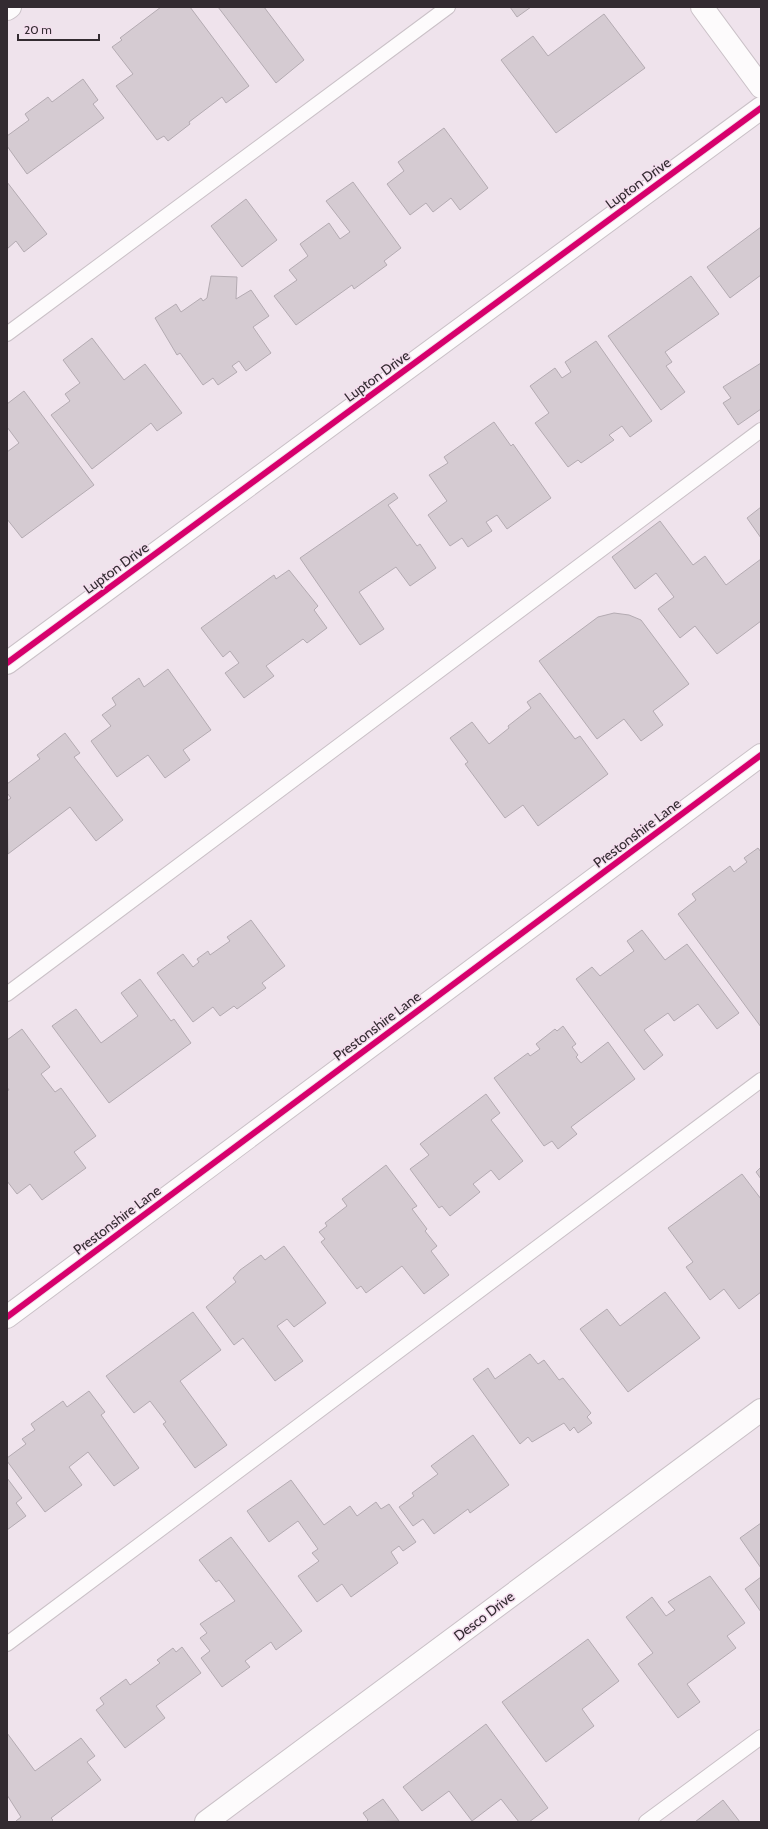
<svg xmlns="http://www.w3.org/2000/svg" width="768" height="1829" font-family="Cabin,sans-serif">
<rect width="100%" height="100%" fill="#efe3ec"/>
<!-- building -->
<g fill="#d5cbd2" stroke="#b4abb2">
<path d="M161,7h29l59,79 -23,17 -4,-6 -33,25 1,2 -22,17 -4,-5 -7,4 -41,-54 17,-12 -21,-27 10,-7 -2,-2z"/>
<path d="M218,7h46l40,53 -28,23z"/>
<path d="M510,7h21l-14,10z"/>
<path d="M604,14l41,54 -89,65 -55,-73 32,-24 15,20z"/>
<path d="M83,79l15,21 -5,4 11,14 -77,56 -20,-28v-10l22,-16 -4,-6 23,-17 4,5z"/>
<path d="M444,128l44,60 -28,22 -9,-12 -18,14 -7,-9 -16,12 -23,-31 17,-13 -6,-9z"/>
<path d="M7,182l40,52 -23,18 -8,-11 -9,8z"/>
<path d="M353,182l48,66 -17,13 3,4 -33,24 -2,-4 -56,40 -22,-29 23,-16 -8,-10 19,-14 -8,-12 29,-21 11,16 10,-7 -24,-31z"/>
<path d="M246,199l31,41 -35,27 -31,-41z"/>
<path d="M761,227v48l-31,23 -23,-31z"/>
<path d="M211,276l26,1 -1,22 15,-9 18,26 -16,11 18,26 -25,18 -7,-10 -7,5 5,6 -19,13 -5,-7 -10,7 -23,-32 -3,2 -22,-37 21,-14 5,8 20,-14 2,3 4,-3z"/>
<path d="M691,276l28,38 -54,38 7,10 -6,4 19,26 -24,18 -53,-74z"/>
<path d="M92,338l32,42 21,-16 37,49 -25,18 -6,-8 -59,46 -41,-54 19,-14 -5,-7 15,-11 -17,-23z"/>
<path d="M596,341l56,80 -22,16 -8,-11 -13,9 5,5 -33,23 -3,-3 -10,7 -33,-44 14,-10 -19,-27 25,-18 7,10 9,-6 -6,-10z"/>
<path d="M761,363v46l-23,16 -15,-22 8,-5 -8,-11z"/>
<path d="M24,391l70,94 -72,53 -15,-19v-67l12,-9 -12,-16v-23z"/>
<path d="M494,422l17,24 2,-2 38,54 -44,31 -10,-14 -11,7 6,9 -24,16 -6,-9 -12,8 -22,-31 19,-14 -18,-26 19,-12 -4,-6z"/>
<path d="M394,493l4,5 -10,7 29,41 3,-2 16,24 -26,18 -14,-19 -37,25 25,37 -24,16 -60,-87z"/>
<path d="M761,507v31l-14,-20z"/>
<path d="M660,521l33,44 12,-9 21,29 35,-26v62l-44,33 -22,-28 -15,12 -22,-29 16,-12 -18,-24 -21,16 -23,-32z"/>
<path d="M289,570l29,36 -4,4 13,18 -20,15 -4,-4 -37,27 8,10 -30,22 -19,-25 14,-10 -9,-12 -7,6 -22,-29 73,-53 2,4z"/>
<path d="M614,613l15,2 12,5 48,64 -36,27 10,14 -22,16 -17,-22 -27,20 -58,-78 59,-44z"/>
<path d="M168,669l43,61 -28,20 7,10 -25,18 -17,-23 -31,22 -26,-36 20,-15 -9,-11 14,-10 -4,-7 27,-20 5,9z"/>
<path d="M540,693l35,46 5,-3 28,38 -70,52 -15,-21 -18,13 -40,-54 3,-2 -18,-24 22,-16 17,22 20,-16 -1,-2 23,-18 -4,-6z"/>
<path d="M65,733l15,20 -6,4 49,63 -27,21 -26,-34 -62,47 -1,-53 4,-3 -4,-5v-9l33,-25 -3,-4z"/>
<path d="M758,848l3,4v175l-83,-113 18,-14 -4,-6 38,-28 4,6 13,-10 -3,-4z"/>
<path d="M251,920l34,46 -23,17 4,5 -29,21 -3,-3 -14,10 -7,-9 -20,15 -36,-49 26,-19 10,13 6,-5 -2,-3 11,-8 2,4 20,-14 -3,-4z"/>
<path d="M642,930l23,30 22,-16 52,69 -22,16 -19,-25 -24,17 -6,-8 -24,17 19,25 -19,15 -68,-91 16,-12 8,9 34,-25 -7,-10z"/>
<path d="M140,979l31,42 3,-2 17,24 -82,60 -57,-77 24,-17 25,34 37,-27 -17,-23z"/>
<path d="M563,1026l13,18 -4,3 6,8 -2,2 5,6 27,-21 27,37 -64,48 6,7 -19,15 -6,-8 -8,5 -50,-68 34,-25 2,3 10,-7 -4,-5 19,-15 2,2z"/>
<path d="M22,1029l28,38 -9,7 14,18 6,-4 35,48 -22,16 12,16 -44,32 -12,-16 -13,10 -10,-13v-90l2,-1 -2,-3v-47z"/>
<path d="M486,1094l14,19 -9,7 32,41 -24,19 -8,-10 -18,14 7,8 -30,24 -8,-10 -3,2 -29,-39 19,-14 -9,-11z"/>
<path d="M386,1165l31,41 -5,3 15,20 -2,2 12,15 -6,5 18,24 -25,19 -22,-28 -36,27 -5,-7 -4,3 -36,-47 4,-3 -6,-7 8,-6 -2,-3 22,-17 -5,-7z"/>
<path d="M761,1167v12l-5,-7z"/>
<path d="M742,1174l19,25v93l-22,17 -15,-20 -14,11 -24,-33 7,-5 -25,-34z"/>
<path d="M284,1246l42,57 -32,24 -7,-8 -10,7 26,35 -28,20 -32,-43 -9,7 -28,-38 30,-25 -3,-4 7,-8 21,-15 4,5z"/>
<path d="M665,1292l35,46 -72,54 -48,-63 27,-20 13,17z"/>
<path d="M193,1312l28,38 -41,31 47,64 -32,23 -32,-44 3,-2 -16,-21 -16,12 -28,-37z"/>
<path d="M530,1354l8,10 6,-4 15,20 4,-2 28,35 -4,4 5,6 -14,10 -4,-6 -4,4 -6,-8 -32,19 -4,-5 -8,7 -47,-65 15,-11 7,11z"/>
<path d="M89,1391l16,21 -4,3 38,53 -25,18 -26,-34 -19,15 13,18 -37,27 -38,-51v-3l19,-14 -4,-5 13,-9 -4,-6 32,-23 4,6z"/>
<path d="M473,1435l36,50 -39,28 -2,-4 -34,25 -11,-15 -10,7 -14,-19 15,-11 -2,-3 26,-19 -7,-8z"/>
<path d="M7,1478l15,20 -6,5 10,13 -19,14z"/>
<path d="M291,1480l33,45 26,-19 7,10 19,-14 5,7 8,-5 27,38 -13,9 -4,-5 -8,6 7,11 -47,34 -9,-13 -25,18 -19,-26 21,-15 -7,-8 6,-4 -20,-28 -29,21 -22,-31z"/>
<path d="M761,1523v45l-21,-30z"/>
<path d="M231,1537l71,94 -26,19 -5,-8 -26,19 5,6 -28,20 -21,-29 9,-7 -10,-13 7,-5 -7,-9 35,-23 -16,-21 -3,2 -17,-22z"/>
<path d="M710,1576l35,47 -18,13 9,12 -49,36 13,18 -22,16 -40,-54 15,-11 -27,-36 26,-20 14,19 9,-6 -7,-8z"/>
<path d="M761,1577v35l-16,-23z"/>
<path d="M588,1639l31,42 -37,28 12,17 -48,36 -44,-60z"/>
<path d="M182,1647l19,26 -45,33 9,12 -40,30 -29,-38 8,-6 -4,-6 26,-19 4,6 30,-22 -3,-3 16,-12 3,4z"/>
<path d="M486,1724l62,84 -19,14h-10l-18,-23 -29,22 -23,-30 -27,20 -19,-24z"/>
<path d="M7,1733l28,38 46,-33 14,18 -8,6 14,18 -50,38 2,2 -2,2h-34l-1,-1 5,-4 -14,-22z"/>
<path d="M383,1799l16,22 -33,1 2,-2 -5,-7z"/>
<path d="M723,1800l17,22h-45z"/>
</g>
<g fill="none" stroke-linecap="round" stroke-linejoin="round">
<defs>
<g id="service">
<path d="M7,334l441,-327"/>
<path d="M7,994l754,-564"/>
<path d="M7,1644l754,-564"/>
<path d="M646,1822l115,-85"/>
</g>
<g id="minor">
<path d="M7,9l3,-2"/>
<path d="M7,663l754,-555"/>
<path d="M7,1317l754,-562"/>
<path d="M206,1822l555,-412"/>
</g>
<path id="secondary" d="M702,7l59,80"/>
</defs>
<!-- service casing -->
<use href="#service" stroke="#cac1c7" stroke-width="16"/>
<!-- minor casing -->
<use href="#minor" stroke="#cac1c7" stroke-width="24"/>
<!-- secondary casing -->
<use href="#secondary" stroke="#cac1c7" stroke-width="24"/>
<!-- service -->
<use href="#service" stroke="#fdfbfc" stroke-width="14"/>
<!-- minor -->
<use href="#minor" stroke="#fdfbfc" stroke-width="22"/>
<!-- secondary -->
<use href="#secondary" stroke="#fdfbfc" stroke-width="22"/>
<defs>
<g id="cycleway">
<path d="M7,663l754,-555"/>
<path d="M7,1317l754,-562"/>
</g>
</defs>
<!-- cycleway casing -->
<use href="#cycleway" stroke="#f4deee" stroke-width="8"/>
<!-- cycleway -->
<use href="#cycleway" stroke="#d6006c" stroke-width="6"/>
</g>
<g text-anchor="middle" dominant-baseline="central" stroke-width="3" stroke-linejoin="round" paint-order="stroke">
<!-- street labels -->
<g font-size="14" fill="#332b31" stroke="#f4deee">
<text transform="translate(638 183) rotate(-36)">Lupton Drive</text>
<text transform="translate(377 376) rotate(-36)">Lupton Drive</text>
<text transform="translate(116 568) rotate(-36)">Lupton Drive</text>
<text transform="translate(637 833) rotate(-37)">Prestonshire Lane</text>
<text transform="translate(377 1026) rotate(-37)">Prestonshire Lane</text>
<text transform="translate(117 1220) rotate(-37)">Prestonshire Lane</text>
<text transform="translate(484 1616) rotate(-37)">Desco Drive</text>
</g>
</g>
<!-- border -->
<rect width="768" height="1829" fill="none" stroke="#332b31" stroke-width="16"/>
<!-- scale -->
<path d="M18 34v6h81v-6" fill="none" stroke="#332b31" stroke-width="2"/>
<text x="24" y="34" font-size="12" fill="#332b31" stroke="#f4deee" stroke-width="3" paint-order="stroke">20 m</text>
</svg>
